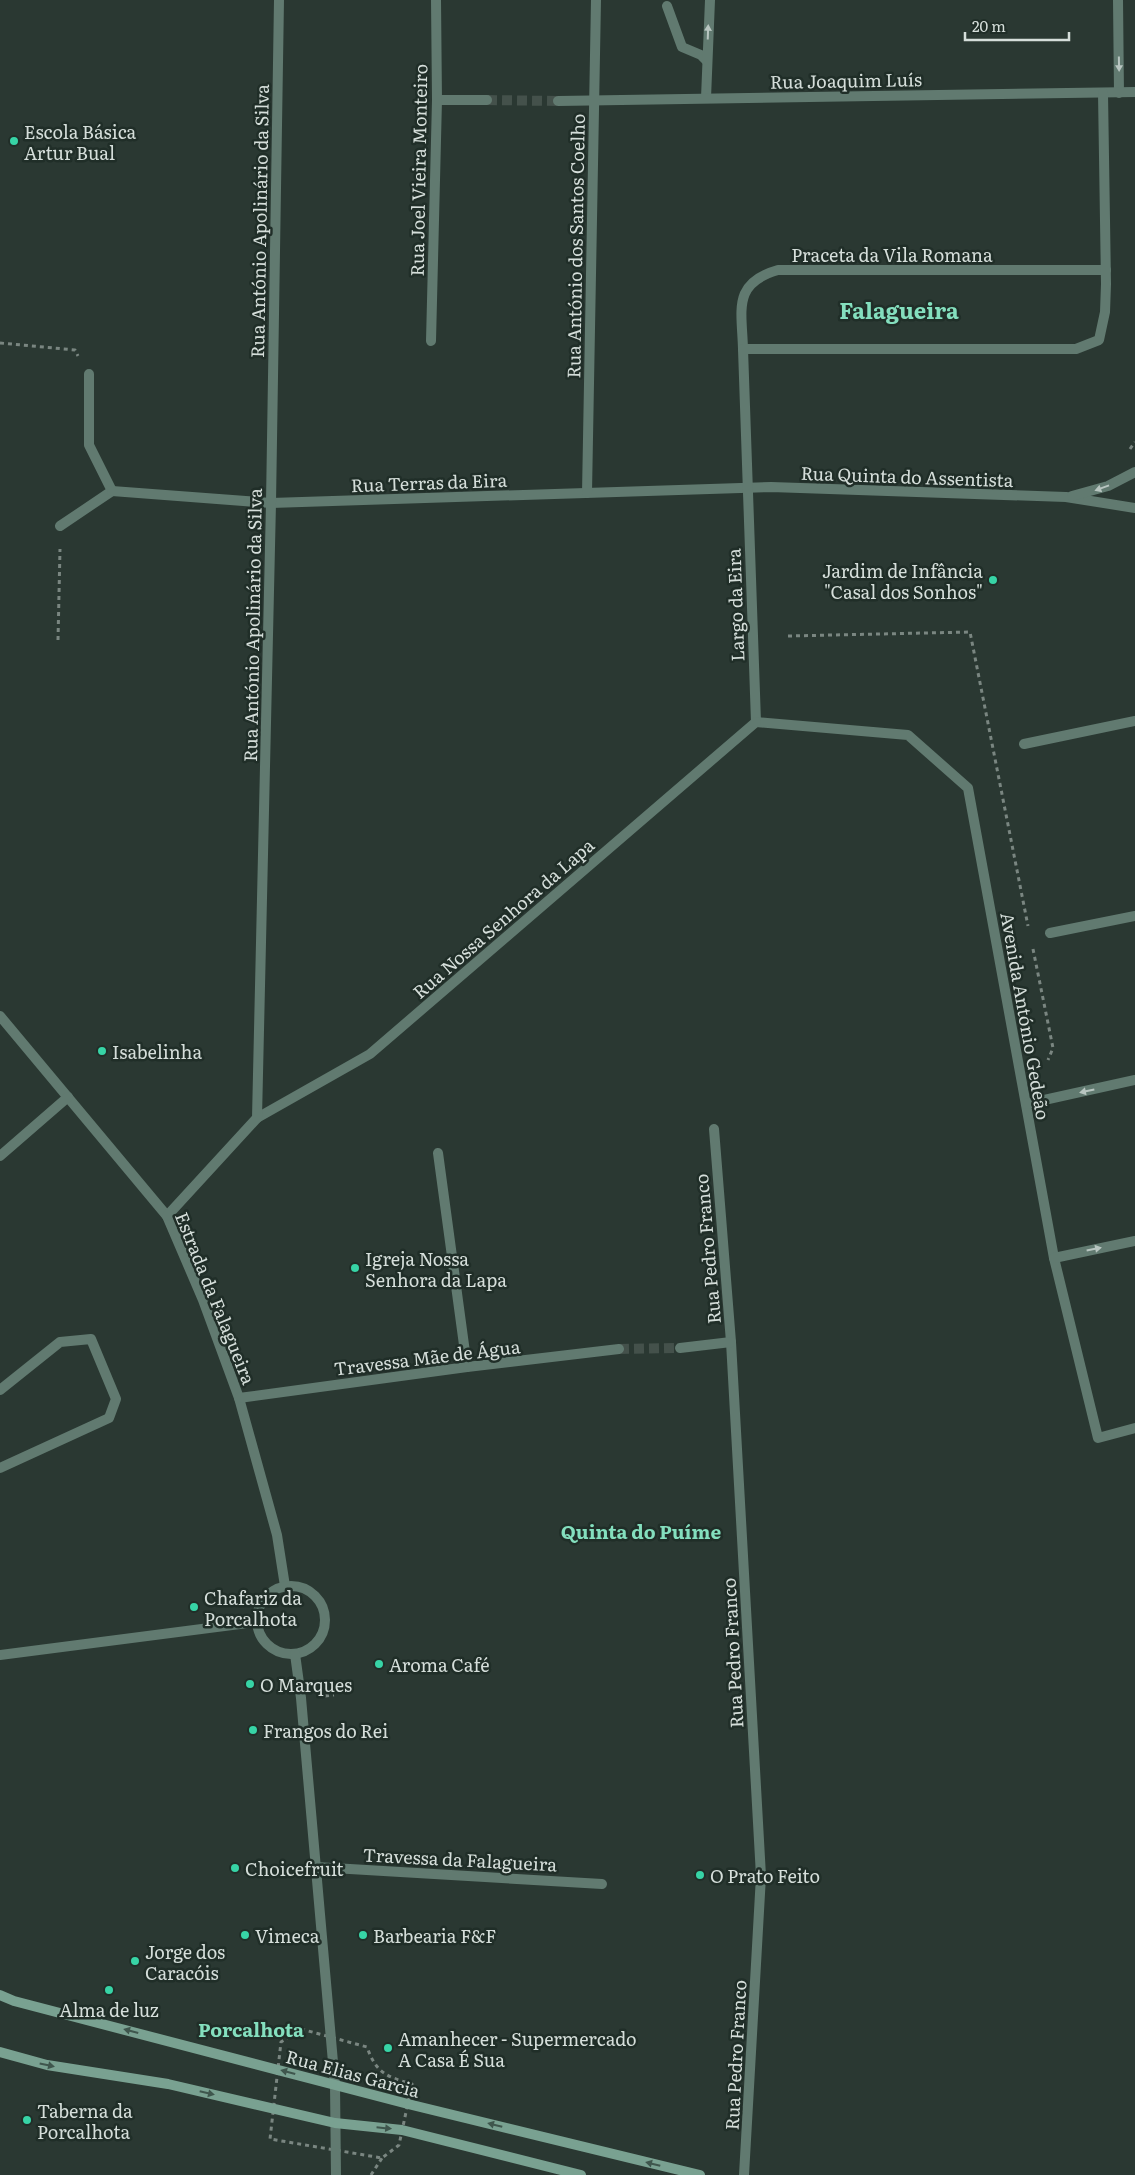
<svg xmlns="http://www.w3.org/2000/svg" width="1135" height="2175" font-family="Literata,serif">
<rect width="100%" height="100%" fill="#2a3832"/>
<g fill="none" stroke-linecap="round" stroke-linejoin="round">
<!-- street-tunnel -->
<g stroke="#44514b" stroke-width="10" stroke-dasharray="10 5" stroke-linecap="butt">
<path d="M487,100l71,1"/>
<path d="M619,1349l61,-1"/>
</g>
<!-- path -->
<g stroke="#7a8681" stroke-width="3" stroke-dasharray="4 4" stroke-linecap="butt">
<path d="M0,343l75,7 3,6"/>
<path d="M1130,449l5,-7"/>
<path d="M788,636l182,-4 58,294"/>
<path d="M58,640l2,-91"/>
<path d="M1033,949l20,99 -5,12"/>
<path d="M325,1696l9,-1"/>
<path d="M301,2029l66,18c9,26 20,30 45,37l-13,61 -17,13 -112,-19 11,-97z"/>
<path d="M371,2175l11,-17"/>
</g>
<!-- lane -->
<path stroke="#617a70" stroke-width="10" d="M60,526l52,-35 -23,-46v-71"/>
<!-- street -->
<g stroke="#617a70" stroke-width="10">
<path d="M1118,0l1,93"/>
<path d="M667,6l15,41 19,8 6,6"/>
<path d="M706,98l4,-98"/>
<path d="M437,100h50"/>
<path d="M558,101l577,-9"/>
<path d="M431,341l6,-241 -1,-100"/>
<path d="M743,349c-1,-39 -11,-66 35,-79h328"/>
<path d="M112,491l159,12 500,-16 295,10 69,11"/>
<path d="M587,493l9,-493"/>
<path d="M1072,496l36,-10 27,-14"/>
<path d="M756,722l-13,-373h333l23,-9 6,-28 1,-28 -3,-191"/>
<path d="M756,722l152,13 60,53 86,470 44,180 37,-10"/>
<path d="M1024,744l111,-23"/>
<path d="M1050,933l85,-17"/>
<path d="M0,1016l167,200 36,84 36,98 38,137 8,51"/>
<path d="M1026,1104l109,-24"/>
<path d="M257,1118l113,-64 386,-332"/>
<path d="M714,1129l17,213 30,534 -17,299"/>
<path d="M438,1153l29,214"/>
<path d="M0,1156l68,-59"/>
<path d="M167,1216l90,-98 14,-615 8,-503"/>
<path d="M1054,1258l81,-17"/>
<path d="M680,1348l51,-6"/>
<path d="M0,1390l60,-48 31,-3 25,60 -7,19 -109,50"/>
<path d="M239,1398l228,-31 152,-18"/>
<circle cx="291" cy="1620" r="34"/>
<path d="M295,1654l6,44 34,387 1,90"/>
<path d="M0,1655l256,-33"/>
<path d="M316,1867l286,17"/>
</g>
<!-- secondary -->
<g stroke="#79a191" stroke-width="10">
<path d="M0,1995l14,6 394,103 292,71"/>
<path d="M0,2052l47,13 121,19 167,39 67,7 179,45"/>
</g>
</g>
<!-- one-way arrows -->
<defs><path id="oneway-solid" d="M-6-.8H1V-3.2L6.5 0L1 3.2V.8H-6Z" transform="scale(1.25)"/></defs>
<g fill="#b8c5c0">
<use href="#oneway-solid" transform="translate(708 32) rotate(-88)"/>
<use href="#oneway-solid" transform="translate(1119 64) rotate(89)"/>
<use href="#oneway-solid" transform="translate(1102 488) rotate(160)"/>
<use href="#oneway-solid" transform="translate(1087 1091) rotate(168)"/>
<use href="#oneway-solid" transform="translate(1094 1249) rotate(-11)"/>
</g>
<g fill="#3f564d">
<use href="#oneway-solid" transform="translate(131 2031) rotate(-165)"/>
<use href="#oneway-solid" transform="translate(47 2065) rotate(12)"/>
<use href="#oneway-solid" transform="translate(288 2072) rotate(-165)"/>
<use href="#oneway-solid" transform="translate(207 2093) rotate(13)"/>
<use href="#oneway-solid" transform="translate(495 2125) rotate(-166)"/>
<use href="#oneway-solid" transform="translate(384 2128) rotate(6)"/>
<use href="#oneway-solid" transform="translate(653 2164) rotate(-166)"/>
</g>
<!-- markers -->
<g fill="#37d4a6" stroke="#202e28" stroke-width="2">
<circle cx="14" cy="141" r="5"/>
<circle cx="993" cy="580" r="5"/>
<circle cx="102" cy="1051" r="5"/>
<circle cx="355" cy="1268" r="5"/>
<circle cx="194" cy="1607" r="5"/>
<circle cx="379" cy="1664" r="5"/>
<circle cx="250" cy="1684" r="5"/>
<circle cx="253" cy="1730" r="5"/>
<circle cx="235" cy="1868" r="5"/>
<circle cx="700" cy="1875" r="5"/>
<circle cx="245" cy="1935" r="5"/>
<circle cx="363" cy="1935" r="5"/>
<circle cx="135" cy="1961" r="5"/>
<circle cx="109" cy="1990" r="5"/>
<circle cx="388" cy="2048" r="5"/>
<circle cx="27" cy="2120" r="5"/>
</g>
<g text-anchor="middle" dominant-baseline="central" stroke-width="5" stroke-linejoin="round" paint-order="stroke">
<!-- street labels -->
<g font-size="18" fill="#d5deda" stroke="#202e28">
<text transform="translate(846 80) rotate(-1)">Rua Joaquim Luís</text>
<text transform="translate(418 170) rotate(-89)">Rua Joel Vieira Monteiro</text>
<text transform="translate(259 221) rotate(-89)">Rua António Apolinário da Silva</text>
<text transform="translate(575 246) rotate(-89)">Rua António dos Santos Coelho</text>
<text x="892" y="254">Praceta da Vila Romana</text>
<text transform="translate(907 476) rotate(2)">Rua Quinta do Assentista</text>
<text transform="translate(429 482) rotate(-2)">Rua Terras da Eira</text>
<text transform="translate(735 605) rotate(-92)">Largo da Eira</text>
<text transform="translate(252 625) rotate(-89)">Rua António Apolinário da Silva</text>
<text transform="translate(503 918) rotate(-41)">Rua Nossa Senhora da Lapa</text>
<text transform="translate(1026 1016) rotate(80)">Avenida António Gedeão</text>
<text transform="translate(707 1249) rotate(-95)">Rua Pedro Franco</text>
<text transform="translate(216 1298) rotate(68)">Estrada da Falagueira</text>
<text transform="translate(427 1357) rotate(-7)">Travessa Mãe de Água</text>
<text transform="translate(732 1653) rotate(-93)">Rua Pedro Franco</text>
<text transform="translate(460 1859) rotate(3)">Travessa da Falagueira</text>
<text transform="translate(735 2055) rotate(-87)">Rua Pedro Franco</text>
<text transform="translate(353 2073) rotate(15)">Rua Elias Garcia</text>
</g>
<!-- poi labels -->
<g font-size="18" fill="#d5deda" stroke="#202e28" text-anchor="start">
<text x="24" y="131">Escola Básica<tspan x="24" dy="21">Artur Bual</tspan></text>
<text x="983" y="570" text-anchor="end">Jardim de Infância<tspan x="983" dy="21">"Casal dos Sonhos"</tspan></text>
<text x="112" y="1051">Isabelinha</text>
<text x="365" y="1258">Igreja Nossa<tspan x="365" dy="21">Senhora da Lapa</tspan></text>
<text x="204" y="1597">Chafariz da<tspan x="204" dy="21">Porcalhota</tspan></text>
<text x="389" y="1664">Aroma Café</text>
<text x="260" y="1684">O Marques</text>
<text x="263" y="1730">Frangos do Rei</text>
<text x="245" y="1868">Choicefruit</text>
<text x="710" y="1875">O Prato Feito</text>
<text x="255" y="1935">Vimeca</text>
<text x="373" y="1935">Barbearia F&amp;F</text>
<text x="145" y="1951">Jorge dos<tspan x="145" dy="21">Caracóis</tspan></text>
<text x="109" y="2009" text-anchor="middle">Alma de luz</text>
<text x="398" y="2038">Amanhecer - Supermercado<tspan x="398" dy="21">A Casa É Sua</tspan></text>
<text x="37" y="2110">Taberna da<tspan x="37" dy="21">Porcalhota</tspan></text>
</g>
<!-- neighbourhood labels -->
<g font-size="19" font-weight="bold" fill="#84dfbe" stroke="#202e28">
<text x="641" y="1531">Quinta do Puíme</text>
<text x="251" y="2029">Porcalhota</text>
</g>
<!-- district labels -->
<g font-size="22" font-weight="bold" fill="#84dfbe" stroke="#202e28">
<text x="899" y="309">Falagueira</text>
</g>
</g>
<!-- scale -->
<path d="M965 32v8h104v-8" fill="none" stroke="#d5deda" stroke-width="2.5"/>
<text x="972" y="32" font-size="15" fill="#d5deda" stroke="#202e28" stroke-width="4" paint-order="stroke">20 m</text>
</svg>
